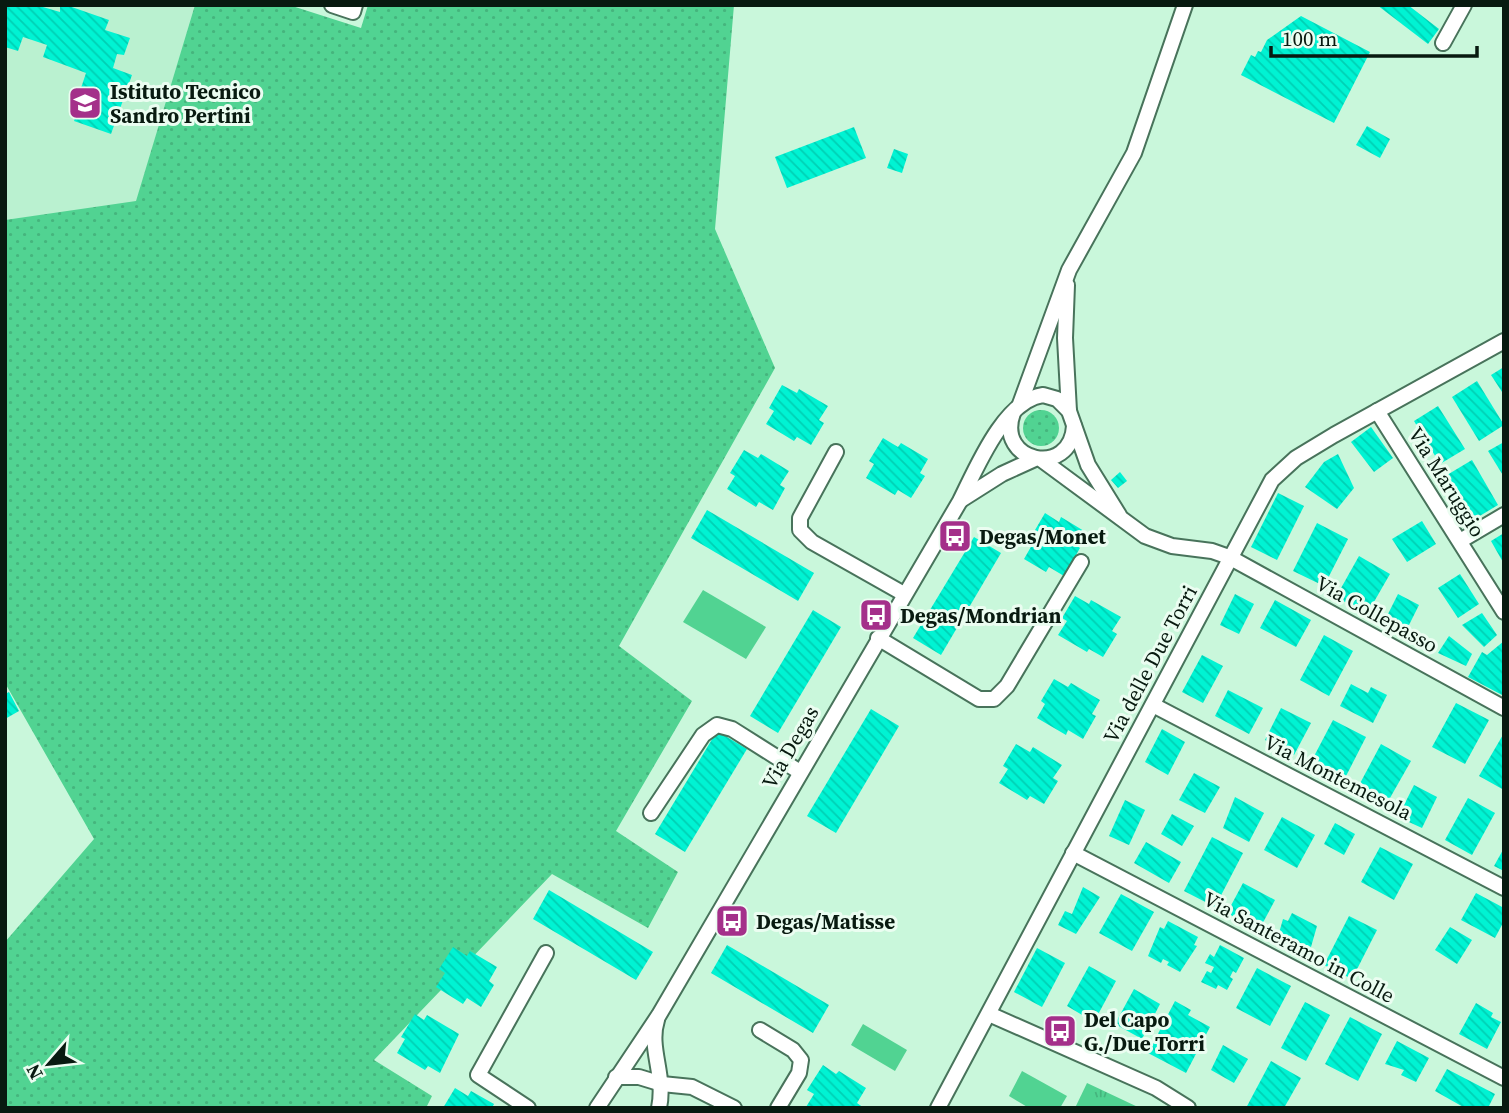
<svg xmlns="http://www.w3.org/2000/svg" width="1509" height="1113" font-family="'Source Serif 4',serif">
<defs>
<pattern id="grass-dots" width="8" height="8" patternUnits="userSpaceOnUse" patternTransform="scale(1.75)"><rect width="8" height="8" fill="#51d392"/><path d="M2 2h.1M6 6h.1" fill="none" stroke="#45b57d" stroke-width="1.8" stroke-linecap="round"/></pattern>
<pattern id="park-tufts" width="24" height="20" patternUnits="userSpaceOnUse" patternTransform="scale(1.75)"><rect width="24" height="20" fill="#51d392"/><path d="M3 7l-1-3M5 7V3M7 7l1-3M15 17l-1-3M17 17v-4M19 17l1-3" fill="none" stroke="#45b57d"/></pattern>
<pattern id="building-back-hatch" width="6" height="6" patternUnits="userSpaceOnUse" patternTransform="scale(1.75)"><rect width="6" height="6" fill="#00f3d3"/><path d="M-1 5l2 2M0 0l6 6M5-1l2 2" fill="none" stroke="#00d0b4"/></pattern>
</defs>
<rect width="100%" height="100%" fill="#c9f7db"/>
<!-- built -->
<path fill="#baf1d0" d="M5,5h190l-59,197 -131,18z"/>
<!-- grass -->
<g fill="url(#grass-dots)">
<path d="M195,5h94l72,23 7,-23h366l-19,224 60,139 -156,278 73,55 -76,130 62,41 -30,56 -96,-54 -178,186 58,36 -6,12h-421v-166l89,-103 -89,-156v-463l131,-19z"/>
<circle cx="1041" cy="428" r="18"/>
</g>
<!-- park -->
<path fill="url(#park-tufts)" d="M1087,1083l53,25h-65z"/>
<!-- pitch -->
<g fill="#51d392">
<path d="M703,590l63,37 -20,32 -63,-37z"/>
<path d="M863,1024l44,26 -12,21 -44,-26z"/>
<path d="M1022,1071l45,25 -7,12h-31l-20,-12z"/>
</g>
<!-- building -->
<g fill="url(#building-back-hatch)">
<path d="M5,5h31l24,7v-7h6l43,15 -4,10 25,8 -6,17 -7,-1 -4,14 19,7 -21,59 -37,-13 4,-11 -4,-1 12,-36 -43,-16 4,-12 -24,-8 -5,14 -13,-4z"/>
<path d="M1377,5h31l31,24 -11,15z"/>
<path d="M1301,16l69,36 -36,71 -93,-48 10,-20 4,2 3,-6 3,1 6,-12z"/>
<path d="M1367,126l23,13 -10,19 -24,-13z"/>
<path d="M854,127l12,31 -79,30 -12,-31z"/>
<path d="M894,149l14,5 -6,19 -15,-5z"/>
<path d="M1504,367v28l-13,-20z"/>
<path d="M1477,381l27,44 -25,16 -27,-44z"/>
<path d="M782,385l15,8 2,-4 29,17 -9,14 5,3 -13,22 -14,-8 -3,4 -28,-17 8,-13 -5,-3z"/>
<path d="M1438,406l27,43 -25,15 -26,-43z"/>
<path d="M1371,427l22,31 -19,14 -23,-30z"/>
<path d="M883,438l15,9 3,-4 27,16 -8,14 5,3 -14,22 -13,-8 -3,5 -29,-17 8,-14 -5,-3z"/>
<path d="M1504,442v35l-16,-26z"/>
<path d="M744,450l14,8 3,-4 28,17 -9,14 5,3 -12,22 -14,-8 -3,5 -29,-18 8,-13 -5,-3z"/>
<path d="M1338,454l16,34 -17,21 -32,-22 19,-25z"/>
<path d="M1472,460l26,45 -25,15 -26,-45z"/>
<path d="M1120,472l7,9 -9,7 -7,-8z"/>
<path d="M1278,493l26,13 -27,54 -26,-13z"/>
<path d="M707,510l107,63 -16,28 -107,-63z"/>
<path d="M1045,513l14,9 2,-5 23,14 -8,14 4,3 -16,28 -15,-9 -3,5 -22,-13 8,-14 -4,-3z"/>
<path d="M1422,521l14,23 -29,18 -15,-23z"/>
<path d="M1317,523l31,16 -24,47 -31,-15z"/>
<path d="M1504,533v31l-13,-23z"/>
<path d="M974,537l27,16 -60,102 -28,-17z"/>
<path d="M1359,556l31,18 -23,40 -31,-17z"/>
<path d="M1460,574l19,30 -21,14 -20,-30z"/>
<path d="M1235,594l19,10 -15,30 -19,-9z"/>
<path d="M1398,594l21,11 -14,28 -21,-11z"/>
<path d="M1075,596l14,8 2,-4 30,17 -9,14 5,3 -14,23 -14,-8 -2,3 -29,-17 9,-14 -5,-3z"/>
<path d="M1275,600l36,20 -15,27 -36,-19z"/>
<path d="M813,610l28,17 -63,106 -28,-17z"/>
<path d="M1482,613l15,22 -13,12 -22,-22z"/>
<path d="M1324,635l29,16 -24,45 -29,-16z"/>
<path d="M1449,636l23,18 -6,12 -28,-13z"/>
<path d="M1504,641v55l-36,-19 14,-25 5,3z"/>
<path d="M1202,655l21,11 -20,37 -21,-11z"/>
<path d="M1054,679l14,8 3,-4 29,17 -8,14 4,2 -13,23 -15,-9 -2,5 -29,-17 8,-14 -4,-3z"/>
<path d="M1351,684l17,9 3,-6 16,8 -14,28 -33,-17z"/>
<path d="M1228,690l35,18 -14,26 -34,-18z"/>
<path d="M9,692l10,19 -14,8v-25z"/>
<path d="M1456,703l33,17 -24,44 -33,-17z"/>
<path d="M1281,708l30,15 -17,32 -29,-15z"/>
<path d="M871,709l28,17 -63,107 -29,-17z"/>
<path d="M1333,720l33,17 -22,43 -33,-18z"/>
<path d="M1162,729l23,13 -17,33 -23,-13z"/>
<path d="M717,731l30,18 -62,103 -30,-18z"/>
<path d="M1504,733v57l-25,-14z"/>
<path d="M1016,744l14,8 3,-5 29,18 -9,13 5,3 -14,23 -14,-8 -3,4 -28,-17 9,-14 -5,-3z"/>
<path d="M1381,744l30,17 -25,44 -29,-16z"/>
<path d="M1194,773l26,14 -15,26 -26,-13z"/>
<path d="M1414,785l23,12 -15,31 -24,-11z"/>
<path d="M1235,797l29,16 -15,29 -26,-14z"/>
<path d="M1468,798l27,15 -23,42 -27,-15z"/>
<path d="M1125,800l20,10 -16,35 -20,-9z"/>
<path d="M1172,814l22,12 -12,20 -21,-12z"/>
<path d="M1282,817l33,18 -18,33 -33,-18z"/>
<path d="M1335,823l20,11 -11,21 -20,-11z"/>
<path d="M1212,837l31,16 -28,54 -31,-16z"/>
<path d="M1146,842l35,20 -12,21 -35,-20z"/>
<path d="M1380,847l33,17 -19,36 -33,-18z"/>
<path d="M1504,848v23l-10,-5z"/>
<path d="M1243,883l32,17 -16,30 -32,-17z"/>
<path d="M1083,887l17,10 -24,37 -18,-9 7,-14 7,3z"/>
<path d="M549,890l104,62 -17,28 -103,-61z"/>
<path d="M1476,893l28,15v13l-9,17 -34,-18z"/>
<path d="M1121,894l33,18 -22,39 -33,-18z"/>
<path d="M1292,913l25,13 -6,21 -4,-2 -4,8 -26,-13 6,-21 5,2z"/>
<path d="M1349,916l28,14 -25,49 -28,-14z"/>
<path d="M1168,921l30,16 -4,8 3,1 -17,26 -13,-7 2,-3 -6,-3 -2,4 -13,-7 12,-29 4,2z"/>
<path d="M1450,927l22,13 -15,24 -22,-14z"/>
<path d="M727,945l102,60 -16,28 -102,-60z"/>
<path d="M1220,945l24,13 -8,15 -3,-2 -3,6 3,2 -6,11 -9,-5 -2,4 -15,-7 6,-11 4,2 3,-6 -9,-4 5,-9 4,3z"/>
<path d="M453,947l14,9 3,-5 27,16 -8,14 5,4 -13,22 -14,-9 -4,6 -27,-17 9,-14 -6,-4z"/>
<path d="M1037,948l28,15 -23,44 -28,-15z"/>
<path d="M1089,966l27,15 -22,41 -27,-16z"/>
<path d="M1257,968l34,18 -21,40 -34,-18z"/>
<path d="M1134,989l26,15 -18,35 -27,-15z"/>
<path d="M1175,1001l16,9 -3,5 22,12 -24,46 -38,-20z"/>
<path d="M1305,1002l25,13 -24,46 -25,-13z"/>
<path d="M1476,1003l17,10 -2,4 10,5 -14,27 -28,-15z"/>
<path d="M415,1014l9,6 3,-5 32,19 -19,39 -12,-7 -3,4 -28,-17 8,-14 -4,-2z"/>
<path d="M1350,1017l32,17 -24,47 -33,-17z"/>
<path d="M1397,1041l32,17 -13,24 -15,-7 3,-5 -19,-6z"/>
<path d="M1223,1045l25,14 -14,24 -23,-13z"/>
<path d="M1271,1061l30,17 -17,30h-38z"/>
<path d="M823,1065l13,9 3,-3 27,17 -9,15 7,5 -58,-1 8,-13 -7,-4z"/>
<path d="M1447,1069l48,25 -7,14h-23l-30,-17z"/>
<path d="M455,1088l13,8 3,-5 23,13 -2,4h-49z"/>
</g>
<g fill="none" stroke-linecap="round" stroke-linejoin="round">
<defs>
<g id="minor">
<path d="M332,5l21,7 2,-7"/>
<path d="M1443,43l21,-38"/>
<path d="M1067,285l-2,53 4,73"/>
<path d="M1020,404l49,-134 65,-117 51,-148"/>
<path d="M1377,411l127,201"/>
<path d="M1013,413c-18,50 58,65 61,13"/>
<path d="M836,452l-36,66v12l12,12 92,52"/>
<path d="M1042,460l103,76 27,10 40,5 17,6 275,151"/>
<path d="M961,500l41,-26 33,-15"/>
<path d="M1460,541l44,-26"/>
<path d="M878,638l101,61h15l13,-13 74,-124"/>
<path d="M1153,705l351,183"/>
<path d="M651,813l52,-78 14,-10 15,4 68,43"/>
<path d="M1073,853l431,225"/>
<path d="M989,1014l167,74 32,20"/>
<path d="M657,1020c-9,28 9,55 2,88"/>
<path d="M760,1030l33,20 8,10 -2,13 -21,35"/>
<path d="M616,1077h23l23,7 30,3 42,21"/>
<path d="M528,1108l-50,-33 68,-122"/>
<path d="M597,1108l62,-93 301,-514c16,-32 44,-101 83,-106l14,4 12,12 19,54 31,50"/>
<path d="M938,1108l334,-628 24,-22 38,-23 170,-94"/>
</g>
</defs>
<!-- minor casing -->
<use href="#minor" stroke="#48735b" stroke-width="18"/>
<!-- minor -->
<use href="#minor" stroke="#fff" stroke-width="14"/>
</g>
<!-- icons -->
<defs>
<symbol id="school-square" viewBox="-11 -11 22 22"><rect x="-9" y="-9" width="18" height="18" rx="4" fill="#a4308a" stroke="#ebfdf1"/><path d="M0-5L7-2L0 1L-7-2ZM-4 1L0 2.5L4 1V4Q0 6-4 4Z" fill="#fff"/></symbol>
<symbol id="bus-square" viewBox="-11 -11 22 22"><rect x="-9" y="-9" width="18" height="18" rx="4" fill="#a4308a" stroke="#ebfdf1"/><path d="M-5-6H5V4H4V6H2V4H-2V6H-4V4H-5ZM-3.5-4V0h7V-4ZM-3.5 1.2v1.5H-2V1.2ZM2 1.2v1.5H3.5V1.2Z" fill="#fff"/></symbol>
</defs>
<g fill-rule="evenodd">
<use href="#school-square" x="66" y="84" width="38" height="38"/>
<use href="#bus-square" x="936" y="517" width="38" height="38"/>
<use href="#bus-square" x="857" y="596" width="38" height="38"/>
<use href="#bus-square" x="713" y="902" width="38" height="38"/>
<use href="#bus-square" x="1041" y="1012" width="38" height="38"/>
</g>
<g text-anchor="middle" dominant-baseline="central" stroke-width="6" stroke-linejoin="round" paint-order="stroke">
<!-- poi labels -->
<g font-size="21" font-weight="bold" fill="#081a10" stroke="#ebfdf1" text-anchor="start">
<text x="110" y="91">Istituto Tecnico<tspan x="110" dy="24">Sandro Pertini</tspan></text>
<text x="979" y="536">Degas/Monet</text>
<text x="900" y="615">Degas/Mondrian</text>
<text x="756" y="921">Degas/Matisse</text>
<text x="1084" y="1019">Del Capo<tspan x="1084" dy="24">G./Due Torri</tspan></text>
</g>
<!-- street labels -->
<g font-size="21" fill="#081a10" stroke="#ebfdf1">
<text transform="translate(1447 482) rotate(58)">Via Maruggio</text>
<text transform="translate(1377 614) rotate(29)">Via Collepasso</text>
<text transform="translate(1150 664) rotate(-62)">Via delle Due Torri</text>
<text transform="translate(790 747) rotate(-60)">Via Degas</text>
<text transform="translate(1338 777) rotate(27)">Via Montemesola</text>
<text transform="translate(1299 947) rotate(28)">Via Santeramo in Colle</text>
</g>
</g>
<!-- border -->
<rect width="1509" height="1113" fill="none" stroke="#081a10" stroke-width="14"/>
<!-- north arrow -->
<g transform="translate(49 1064) rotate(242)" stroke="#ebfdf1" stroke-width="5" paint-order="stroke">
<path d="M0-5L12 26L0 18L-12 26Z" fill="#081a10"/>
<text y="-10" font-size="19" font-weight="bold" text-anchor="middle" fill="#081a10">N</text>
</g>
<!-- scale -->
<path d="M1271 46v10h206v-10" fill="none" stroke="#081a10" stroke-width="3.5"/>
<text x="1282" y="46" font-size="21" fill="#081a10" stroke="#ebfdf1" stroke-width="5" paint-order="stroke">100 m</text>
</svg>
